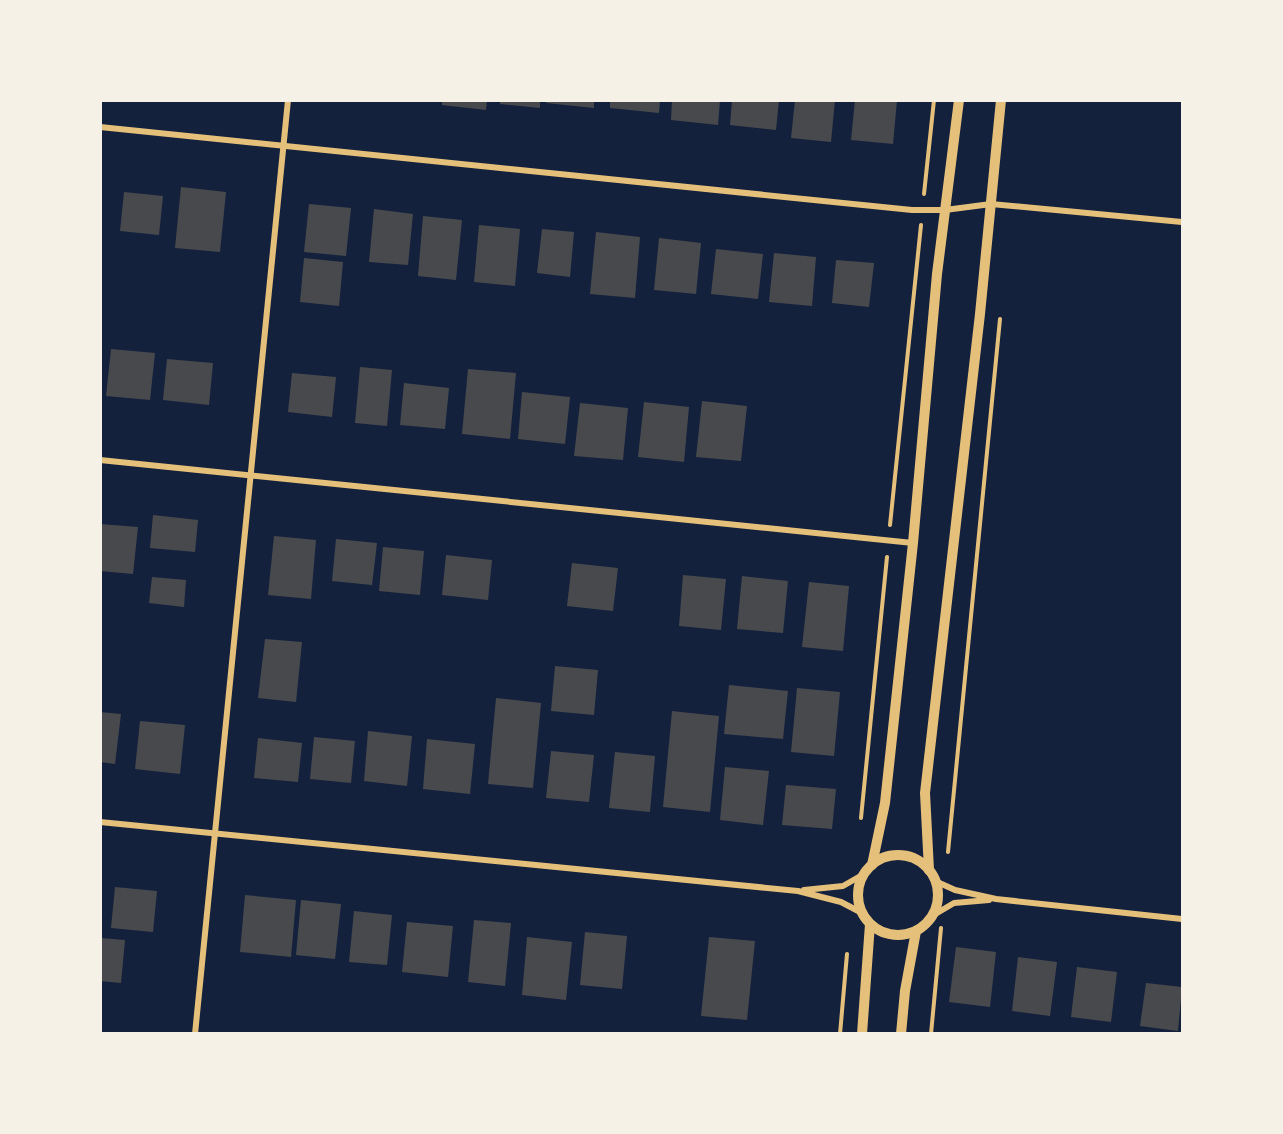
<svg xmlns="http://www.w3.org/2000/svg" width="1283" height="1134" font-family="Ubuntu,sans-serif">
<rect width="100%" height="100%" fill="#14213d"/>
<!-- building -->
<g fill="#48494c">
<path d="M442,100h45l-1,10 -44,-5z"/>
<path d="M500,100h40v8l-40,-4z"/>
<path d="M547,100h47v8l-48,-5z"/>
<path d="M610,100h50l-1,13 -49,-5z"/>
<path d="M672,100h48l-2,25 -47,-5z"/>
<path d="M732,100h47l-3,30 -46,-5z"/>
<path d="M795,100h40l-4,42 -40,-4z"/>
<path d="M855,100h42l-4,44 -42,-4z"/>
<path d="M181,187l45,5 -6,60 -45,-4z"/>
<path d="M124,192l39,4 -4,39 -39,-4z"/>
<path d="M309,204l42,4 -5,48 -42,-4z"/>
<path d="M374,209l39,5 -5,51 -39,-3z"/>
<path d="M423,216l39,4 -6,60 -38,-4z"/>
<path d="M479,225l41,4 -5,57 -41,-4z"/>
<path d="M542,229l32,3 -4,45 -33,-4z"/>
<path d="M596,232l44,5 -5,61 -45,-4z"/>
<path d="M659,238l42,5 -5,51 -42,-4z"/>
<path d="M716,249l47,5 -5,45 -47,-5z"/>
<path d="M774,253l42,4 -4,49 -43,-4z"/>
<path d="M304,258l39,4 -4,44 -39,-4z"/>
<path d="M836,260l38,3 -5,44 -37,-4z"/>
<path d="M111,349l44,4 -5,47 -44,-4z"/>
<path d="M167,359l46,4 -4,42 -46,-5z"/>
<path d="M360,367l32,3 -5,56 -32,-3z"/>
<path d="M468,369l48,4 -6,66 -48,-5z"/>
<path d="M292,373l44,4 -4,40 -44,-5z"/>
<path d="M404,383l45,5 -4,41 -45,-4z"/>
<path d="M522,392l48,5 -5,47 -47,-5z"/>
<path d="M702,401l45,5 -6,55 -45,-4z"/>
<path d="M644,402l45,5 -5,55 -46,-5z"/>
<path d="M580,403l48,5 -5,52 -49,-4z"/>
<path d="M153,515l45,5 -3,32 -45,-4z"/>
<path d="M100,524l38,3 -5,47 -33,-3z"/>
<path d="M274,536l42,4 -5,59 -43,-4z"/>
<path d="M336,539l41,4 -5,42 -40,-4z"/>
<path d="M383,547l41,4 -4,44 -41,-4z"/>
<path d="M446,555l46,5 -4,40 -46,-5z"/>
<path d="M572,563l46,5 -5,43 -46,-5z"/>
<path d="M683,575l43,4 -5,51 -42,-4z"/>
<path d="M742,576l46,5 -5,52 -46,-4z"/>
<path d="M152,577l34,3 -2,27 -35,-4z"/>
<path d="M809,582l40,4 -6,65 -41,-4z"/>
<path d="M265,639l37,3 -6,60 -38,-4z"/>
<path d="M555,666l43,4 -4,45 -43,-4z"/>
<path d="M729,685l59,6 -5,48 -59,-5z"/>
<path d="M797,688l43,4 -6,64 -43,-4z"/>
<path d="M496,698l45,5 -8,85 -45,-4z"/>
<path d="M672,711l47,5 -9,96 -47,-5z"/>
<path d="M100,712l21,2 -6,50 -15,-2z"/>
<path d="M140,721l45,4 -5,49 -45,-5z"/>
<path d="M368,731l44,5 -5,50 -43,-5z"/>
<path d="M314,737l41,4 -4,42 -41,-4z"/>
<path d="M258,738l44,5 -4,39 -44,-4z"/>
<path d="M427,739l48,5 -5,50 -47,-5z"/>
<path d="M551,751l43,4 -5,47 -43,-4z"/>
<path d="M615,752l40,4 -5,56 -41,-4z"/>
<path d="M725,767l44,4 -6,54 -43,-5z"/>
<path d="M786,785l50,4 -4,40 -50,-4z"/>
<path d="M115,887l42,4 -4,41 -42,-4z"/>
<path d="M245,895l51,5 -5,57 -51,-5z"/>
<path d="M301,900l40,4 -6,55 -39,-4z"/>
<path d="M354,911l38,4 -5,50 -38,-3z"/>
<path d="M474,920l37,3 -6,63 -37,-4z"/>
<path d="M407,922l46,4 -5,51 -46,-5z"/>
<path d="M585,932l42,4 -5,53 -42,-4z"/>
<path d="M527,937l45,5 -6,58 -44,-5z"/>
<path d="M709,937l46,4 -8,79 -46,-4z"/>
<path d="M100,938l25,2 -4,43 -21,-2z"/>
<path d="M956,947l40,5 -6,55 -41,-5z"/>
<path d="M1018,957l39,5 -7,54 -38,-5z"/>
<path d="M1077,967l40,5 -6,50 -40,-5z"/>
<path d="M1146,983l36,4 -4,44 -38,-5z"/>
</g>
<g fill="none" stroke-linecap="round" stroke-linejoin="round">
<!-- path -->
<g stroke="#e5c07b" stroke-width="4">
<path d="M924,194l10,-94"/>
<path d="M890,525l31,-300"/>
<path d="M861,818l26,-261"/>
<path d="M948,852l52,-533"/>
<path d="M840,1034l7,-80"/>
<path d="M931,1034l10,-106"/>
</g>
<!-- minor -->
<g stroke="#e5c07b" stroke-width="6">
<path d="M100,127l812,83h33l46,-6 191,18"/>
<path d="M100,460l813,83"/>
<path d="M100,822l698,69 43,11 21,11"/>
<path d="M935,881l20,9 41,9 186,20"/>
<path d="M804,890l39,-4 21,-12"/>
<path d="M932,916l22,-13 35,-3"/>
<path d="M195,1034l93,-934"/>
</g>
<!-- tertiary -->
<g stroke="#e5c07b" stroke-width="10">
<circle cx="898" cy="895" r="40"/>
<path d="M872,865l13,-62 28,-260 24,-269 22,-174"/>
<path d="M929,870l-4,-77 55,-479 21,-214"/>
<path d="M862,1034l8,-110"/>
<path d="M901,1034l4,-43 11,-60"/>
</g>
</g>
<!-- border -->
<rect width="1283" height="1134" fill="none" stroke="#f6f1e7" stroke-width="204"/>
</svg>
